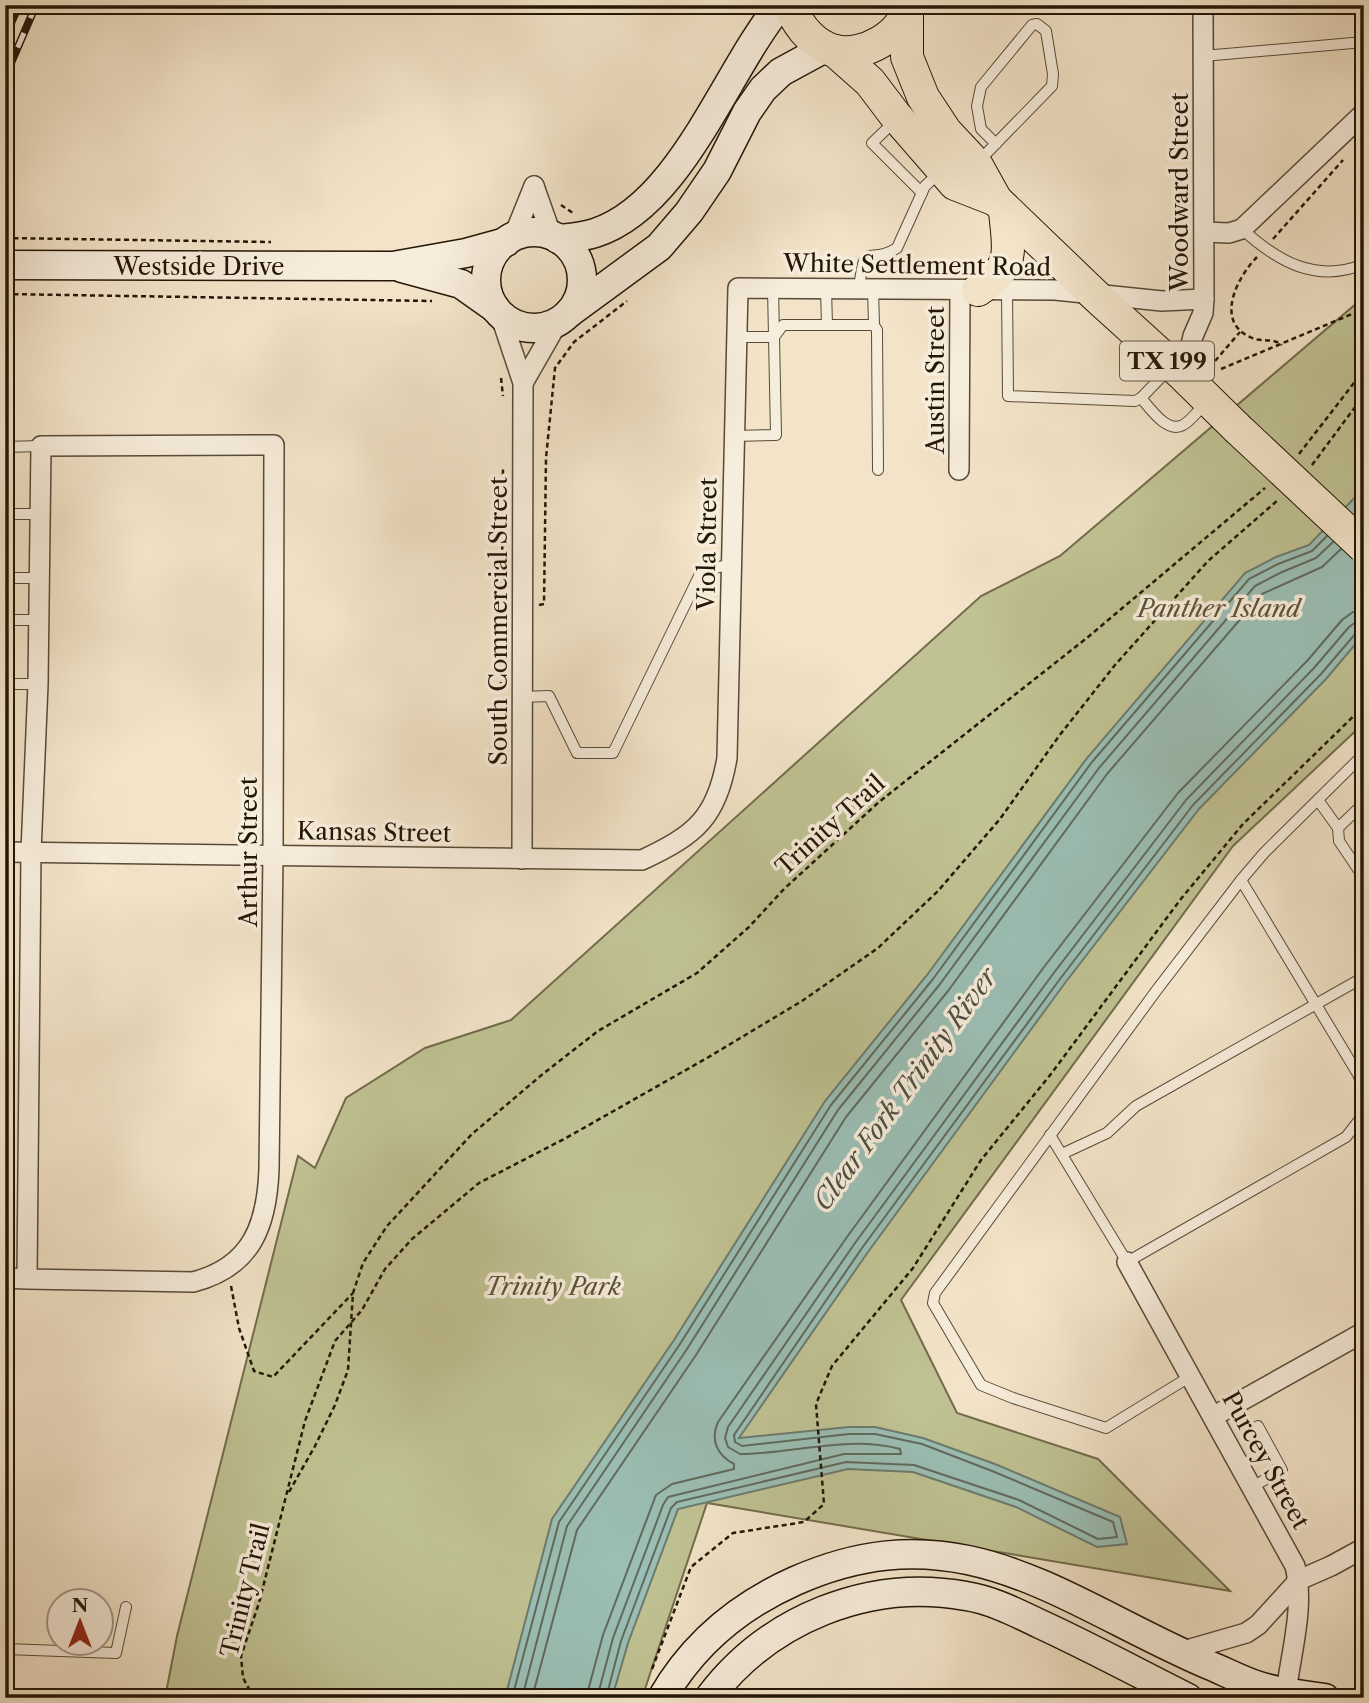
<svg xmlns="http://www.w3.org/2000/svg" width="1369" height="1703" font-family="'Libre Caslon Text',serif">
<rect width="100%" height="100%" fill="#f3e4c9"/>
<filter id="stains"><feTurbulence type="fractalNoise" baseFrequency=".00286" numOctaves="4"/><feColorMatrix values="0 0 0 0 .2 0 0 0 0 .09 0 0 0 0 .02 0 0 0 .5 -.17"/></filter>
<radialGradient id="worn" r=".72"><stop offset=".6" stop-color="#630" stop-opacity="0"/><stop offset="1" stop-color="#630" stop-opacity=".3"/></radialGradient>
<!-- green -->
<path fill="#c0c293" stroke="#726c4c" stroke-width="2" d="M1364,297v426l-131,123 -332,454 56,113 141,46 132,132 -523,-88 -65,195h-477l12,-62 121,-480 17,12 31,-70 79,-50 86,-28 470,-424 79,-40z"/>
<!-- water -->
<path fill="#9bbfb5" stroke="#6b7b6f" stroke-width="2" d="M1364,488v146l-38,45 -127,130 -134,174 -197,269 -129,186 110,-11h26l48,11 72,26 125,53 7,27 -30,3 -81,-40 -103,-35 -65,-3 -170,40 -50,134 -16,55h-107l47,-179 122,-179 151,-239 102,-126 160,-217 158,-185 31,-16 33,-12z"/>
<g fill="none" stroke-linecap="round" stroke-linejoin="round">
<!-- shore -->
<g stroke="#606a5e" stroke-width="2">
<path d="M512,1698l47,-176 121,-178 151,-239 102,-126 159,-217 157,-183 29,-15 34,-13 15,-15"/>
<path d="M522,1698l45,-172 120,-177 151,-239 102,-126 159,-216 156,-182 27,-14 34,-14 17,-16"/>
<path d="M532,1698l45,-168 119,-175 150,-238 102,-126 159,-217 155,-180 60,-27 19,-18"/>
<path d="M586,1698l17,-63 53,-140 16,-11 62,-15v-5c-17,-9 -24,-24 -16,-42l129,-185 197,-270 134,-174 129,-132 35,-41 11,-8 11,-1"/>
<path d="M597,1698l16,-60 50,-133 5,-8 176,-43h57l-1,-5c-55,-14 -105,5 -160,5l-12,-7 -3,-9 3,-11 127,-184 198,-269 133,-174 128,-132 35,-41 7,-5h8"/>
<path d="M606,1698l15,-57 50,-133 6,-6 169,-40 68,3 105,35 79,39 19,-2 -4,-15 -121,-51 -70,-27 -47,-10h-26l-107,12 -7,-4 -1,-7 128,-187 198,-269 133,-174 128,-131 35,-41 8,-3"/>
</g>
<defs>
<g id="lane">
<path d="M1203,56l161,-14"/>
<path d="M895,121l-23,22 50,50"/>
<path d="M979,161l73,-75 1,-12 -7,-43 -9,-7 -5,1 -51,62 -4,19 4,23 15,15"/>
<path d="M1242,229c35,32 74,55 122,35"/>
<path d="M826,289l1,36"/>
<path d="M859,289c6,-52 8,-22 38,-41l28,-62 14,-13"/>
<path d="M873,289l1,36"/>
<path d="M1007,290l1,106 127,5 6,-3 28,-29"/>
<path d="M737,337h37l9,-12h91l3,5 1,140"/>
<path d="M1141,398c9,10 26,36 42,27 8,-4 15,-15 22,-21"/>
<path d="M734,436l42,-1 -3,-147"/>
<path d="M5,447l36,-1"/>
<path d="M5,514h35"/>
<path d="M5,578h34"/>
<path d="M5,620h34"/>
<path d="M5,684h33"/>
<path d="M522,697l27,-1 28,57h36l89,-183 28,-5"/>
<path d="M1318,800l20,28 26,-25"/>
<path d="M1338,828l1,13 25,37"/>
<path d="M1241,880l23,-27 100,-99"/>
<path d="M1364,1073l-5,3 5,17"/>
<path d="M1050,1135l77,127 219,-125 14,-18 4,-10"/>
<path d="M1062,1154l45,-21 29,-27 228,-129"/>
<path d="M1191,1376l-85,52 -93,-30 -32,-13 -48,-82 2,-10 221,-302 85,-111 118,196"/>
<path d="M1252,1487l30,-17 -24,-44"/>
<path d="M5,1649l111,4 10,-46"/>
</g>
<g id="street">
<path d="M534,186l18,51"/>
<path d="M1204,232l25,1 13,-4 122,-116"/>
<path d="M513,238l21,-52"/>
<path d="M500,314l23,69 -1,476"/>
<path d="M1184,376l9,-40 10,-23 1,-14 -1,-294"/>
<path d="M523,383l35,-61"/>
<path d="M959,470l1,-180"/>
<path d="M5,852l637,8c54,-25 75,-43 85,-102l11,-470 317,2 107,11 42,-2"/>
<path d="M1127,1262l168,304c10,40 -4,86 -9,127l-3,5"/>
<path d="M5,1278l22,1 166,3c59,-15 74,-57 76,-113l4,-314 1,-410 -233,1 -3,238 -7,168 -4,427"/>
<path d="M1214,1416l150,-84"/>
<path d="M1180,1652l66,-19 12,-8 41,-45 32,-14 33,-18"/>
</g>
<g id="secondary">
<circle cx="534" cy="280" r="48"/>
<path d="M558,239c12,-1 25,-2 37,-6 86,-28 130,-161 185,-228"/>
<path d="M5,265l388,1 73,-13 40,-11"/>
<path d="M402,268l59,16 34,24"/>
<path d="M569,313l90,-66 30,-35 28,-41 30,-59 16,-23 18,-17 46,-25"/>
<path d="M662,1698c31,-54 77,-92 133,-117 167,-74 269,22 414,84 17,7 35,17 53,22 21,6 42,8 63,11"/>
<path d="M709,1698c59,-79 160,-120 257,-102 26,4 51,17 74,28 50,23 98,49 148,74"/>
</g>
<g id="primary">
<path d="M789,5c9,20 23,40 46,46 28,7 69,-16 73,-46"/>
<path d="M907,13v44l16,40 23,35 30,32 20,36 102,98 86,78 53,52"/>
<path d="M835,51l35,31 25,33 60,69 41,16"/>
<path d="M978,290c39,-25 30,-39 27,-80"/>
</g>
</defs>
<!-- lane casing -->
<use href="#lane" stroke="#584a37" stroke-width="12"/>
<!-- street casing -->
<use href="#street" stroke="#584a37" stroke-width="22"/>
<!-- secondary casing -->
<use href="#secondary" stroke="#241606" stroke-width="31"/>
<!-- primary casing -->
<use href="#primary" stroke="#241606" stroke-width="34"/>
<!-- path -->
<g stroke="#241606" stroke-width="2.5" stroke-dasharray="5 3.5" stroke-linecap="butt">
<path d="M561,205l12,8"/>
<path d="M5,238l266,4"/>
<path d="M1273,239l70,-79"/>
<path d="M1257,257c-19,19 -43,64 -7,80 11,6 22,0 32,8"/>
<path d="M5,294l427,7"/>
<path d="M1215,361l25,-29"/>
<path d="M1221,369l143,-60"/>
<path d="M501,378l2,18"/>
<path d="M1299,454l65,-84"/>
<path d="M1312,465l52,-70"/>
<path d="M539,605l5,-1 2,-146 9,-90 19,-26 53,-41"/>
<path d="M501,687l2,-221"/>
<path d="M231,1286l8,42 15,43 19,6 80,-84"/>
<path d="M289,1492l26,-46 20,-41 13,-35 5,-77 10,-30 24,-37 85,-92 72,-61 54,-42 99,-58 52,-46 35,-38 95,-87 209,-165 177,-149"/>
<path d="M652,1669l39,-102 42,-34 71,-11 20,-18 -8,-100 16,-38 81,-98 68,-108 70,-86 129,-174 63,-76 121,-118"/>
<path d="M254,1698l-11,-20 -2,-22 18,-53 46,-182 30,-80 27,-31 23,-41 27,-30 67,-56 87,-45 141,-80 95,-57 76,-53 60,-57 62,-72 59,-83 56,-71 93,-104 70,-61"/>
</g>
<!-- lane -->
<use href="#lane" stroke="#f7eddc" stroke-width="10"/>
<!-- street -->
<use href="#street" stroke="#f7eddc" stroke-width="19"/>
<!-- secondary -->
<use href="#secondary" stroke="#f7eddc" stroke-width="28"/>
<!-- primary -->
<use href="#primary" stroke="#f3e4c9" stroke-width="32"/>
<defs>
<g id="rail">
<path d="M5,37l14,-32"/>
<path d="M5,77l31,-72"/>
</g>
</defs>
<!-- rail casing -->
<use href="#rail" stroke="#241606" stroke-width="8"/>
<!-- rail -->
<use href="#rail" stroke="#f7eddc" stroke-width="5" stroke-dasharray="16" stroke-linecap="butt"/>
<defs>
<path id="primary-bridge" d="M1237,428l127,119"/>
</defs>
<!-- primary-bridge casing -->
<use href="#primary-bridge" stroke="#241606" stroke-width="34" stroke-linecap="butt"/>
<!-- primary-bridge -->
<use href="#primary-bridge" stroke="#f3e4c9" stroke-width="32"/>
</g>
<g text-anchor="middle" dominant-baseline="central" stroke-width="7" stroke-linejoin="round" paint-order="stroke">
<!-- shield labels -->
<rect fill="#f7eddc" stroke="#635646" stroke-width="2" x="1120" y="341.5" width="94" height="39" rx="5"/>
<g font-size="23" font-weight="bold" fill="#241606">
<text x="1167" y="361">TX 199</text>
</g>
<!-- street labels -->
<g font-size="24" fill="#241606" stroke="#f7eddc">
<text transform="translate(1179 192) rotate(-90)">Woodward Street</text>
<text transform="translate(917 265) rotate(1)">White Settlement Road</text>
<text x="199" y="266">Westside Drive</text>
<text transform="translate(935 380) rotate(-90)">Austin Street</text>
<text transform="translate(707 544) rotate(-89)">Viola Street</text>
<text transform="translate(498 621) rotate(-90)">South Commercial Street</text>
<text transform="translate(830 825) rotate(-42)">Trinity Trail</text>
<text transform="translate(374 832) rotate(1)">Kansas Street</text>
<text transform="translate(248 852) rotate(-90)">Arthur Street</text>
<text transform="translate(1266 1460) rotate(61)">Purcey Street</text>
<text transform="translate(245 1590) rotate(-76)">Trinity Trail</text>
</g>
<!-- park labels -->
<g font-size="24" font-style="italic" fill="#5b5237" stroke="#f7eddc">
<text x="1219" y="608">Panther Island</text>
<text x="553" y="1286">Trinity Park</text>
</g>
<!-- water labels -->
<g font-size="26" font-style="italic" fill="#4e5143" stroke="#f7eddc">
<text transform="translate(905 1089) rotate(-54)">Clear Fork Trinity River</text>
</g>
</g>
<!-- margin -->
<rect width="1369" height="1703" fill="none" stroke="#f3e4c9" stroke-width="28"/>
<rect x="7" y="7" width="1355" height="1689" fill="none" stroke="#241606" stroke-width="3.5"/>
<rect x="14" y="14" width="1341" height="1675" fill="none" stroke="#241606" stroke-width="2"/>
<!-- north arrow -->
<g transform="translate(80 1622)"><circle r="33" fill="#f7eddc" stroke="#a39786" stroke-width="2"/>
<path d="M0-5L12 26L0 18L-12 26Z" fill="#8f2418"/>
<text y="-10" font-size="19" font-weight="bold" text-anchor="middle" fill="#241606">N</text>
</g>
<rect width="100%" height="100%" filter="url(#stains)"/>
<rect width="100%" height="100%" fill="url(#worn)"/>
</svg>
